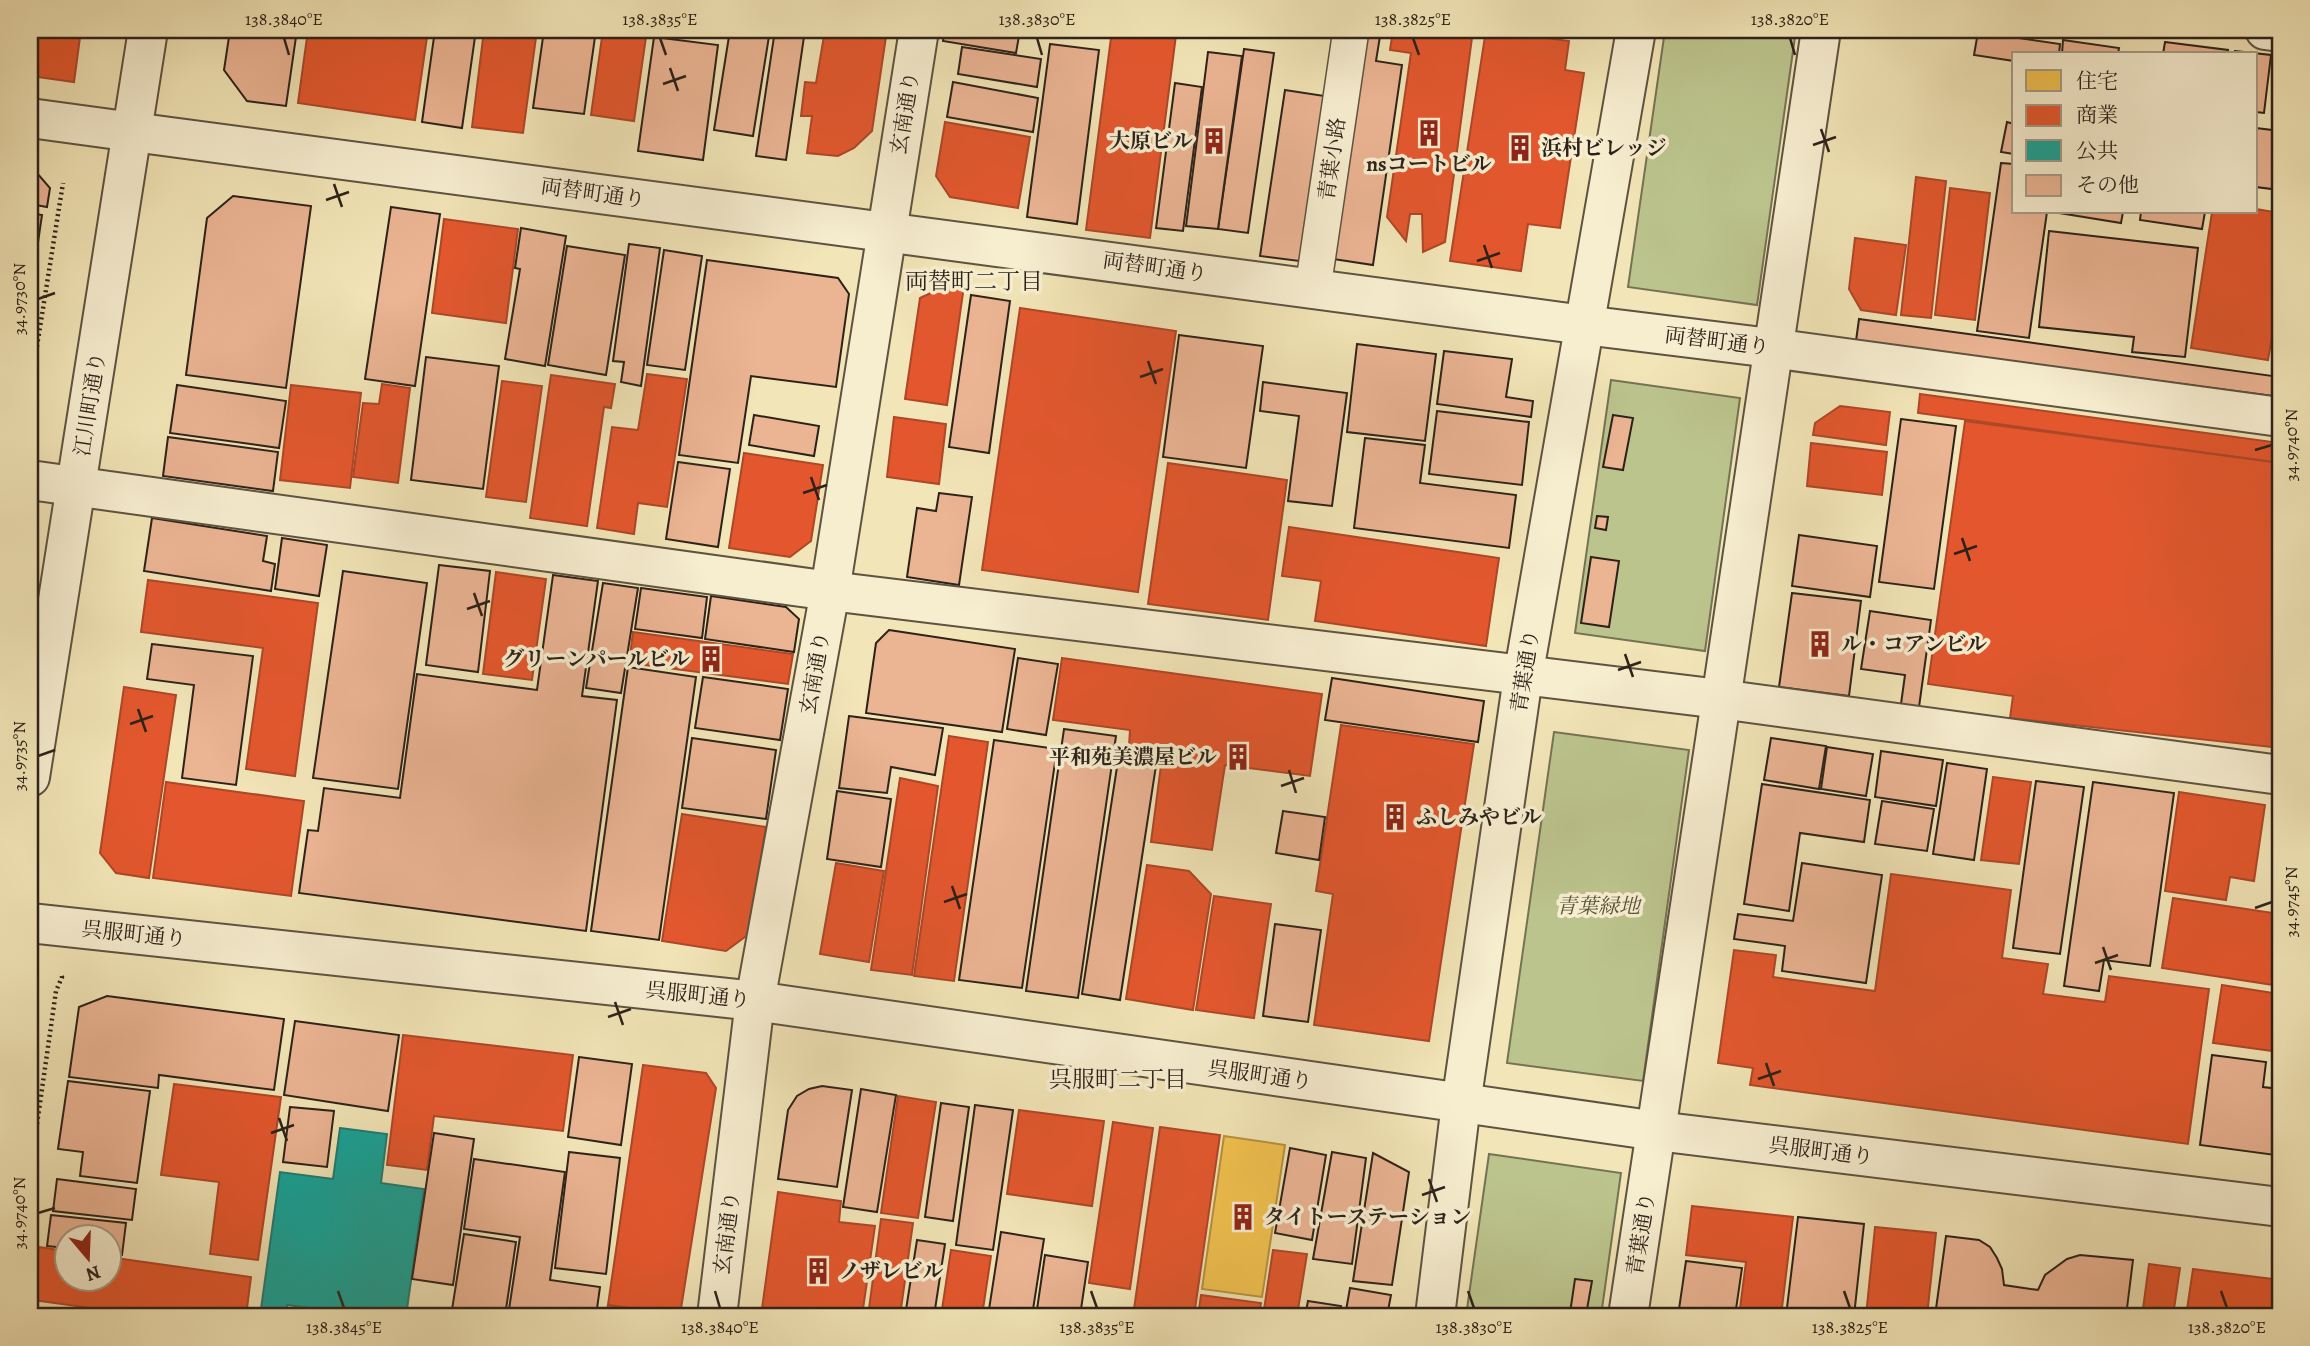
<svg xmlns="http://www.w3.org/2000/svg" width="2310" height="1346" font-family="Alegreya,'Noto Serif JP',serif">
<rect width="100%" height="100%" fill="#f2e5b7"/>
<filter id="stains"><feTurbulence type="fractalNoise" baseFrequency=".00286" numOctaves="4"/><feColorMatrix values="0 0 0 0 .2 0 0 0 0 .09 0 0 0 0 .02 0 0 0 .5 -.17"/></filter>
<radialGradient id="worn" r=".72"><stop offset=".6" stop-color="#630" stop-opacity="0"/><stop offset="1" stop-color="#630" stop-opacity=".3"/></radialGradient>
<!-- green -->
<g fill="#bcc48d" stroke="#747354" stroke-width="2">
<path d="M1665,30h131l-39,275 -129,-18z"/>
<path d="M1611,380l129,18 -35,253 -130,-18z"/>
<path d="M1554,732l135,18 -46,331 -136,-18z"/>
<path d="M1489,1154l132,19 -20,143h-135z"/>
</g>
<!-- homes -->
<path fill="#f2c14e" stroke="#b7913e" stroke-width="2" d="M1224,1136l61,9 -23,152 -60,-8z"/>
<!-- shops -->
<g fill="#e4572e" stroke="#ad4728" stroke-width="2">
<path d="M30,30h51l-7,52 -44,-6z"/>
<path d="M308,30h120l-13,90 -117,-17z"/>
<path d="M484,30h53l-14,103 -51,-6z"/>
<path d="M603,30h44l-13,91 -43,-6z"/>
<path d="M825,30h62l-15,101 -18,17 -16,8 -31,-3 5,-37h-11l4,-34 11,1z"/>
<path d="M1112,30h24l40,5 -26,203 -64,-8z"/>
<path d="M1393,30h80l-28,212 -22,10 -1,-38h-12l-4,27 -19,-24 24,-164 -21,-3z"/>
<path d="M1486,30l83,11 -4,29 19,3 -24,155 -32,-4 -7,47 -71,-10z"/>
<path d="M2280,74v45l-6,-1z"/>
<path d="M945,122l85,15 -12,71 -68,-11 -14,-21z"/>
<path d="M1916,177l30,4 -15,137 -30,-3z"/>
<path d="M1950,188l40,5 -15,127 -40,-5z"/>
<path d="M2256,209l24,4v77l-12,70 -77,-12 21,-136h44z"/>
<path d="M444,219l74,10 -12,94 -74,-10z"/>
<path d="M1855,238l51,7 -10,70 -35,-5 -12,-21z"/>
<path d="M948,285l16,1 -17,119 -42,-6 15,-101z"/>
<path d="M1020,308l156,23 -38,261 -156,-22z"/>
<path d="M647,374l40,5 -20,128 -29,-4 -4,31 -37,-6 15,-101 26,3z"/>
<path d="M551,375l64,9 -4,24 -7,-1 -17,119 -57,-8z"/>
<path d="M502,381l40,5 -16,116 -40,-5z"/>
<path d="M382,384l28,4 -12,95 -45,-6 10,-74 16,1z"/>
<path d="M291,385l70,8 -11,95 -70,-8z"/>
<path d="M1920,394l360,49v20l-362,-50z"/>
<path d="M1840,406l50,6 -4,33 -73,-10 2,-12z"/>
<path d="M894,417l52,7 -7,60 -52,-7z"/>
<path d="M1965,421l315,42v285l-270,-30 3,-22 -85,-12z"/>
<path d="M1811,443l76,9 -5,43 -75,-9z"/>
<path d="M744,453l79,12 -12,76 -21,16 -61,-9z"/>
<path d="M1168,463l119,17 -19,140 -120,-16z"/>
<path d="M1289,527l210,31 -13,88 -171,-25 6,-40 -39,-5z"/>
<path d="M496,572l50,7 -14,101 -49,-6z"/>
<path d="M148,580l170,23 -23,173 -49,-7 17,-121 -122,-16z"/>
<path d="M633,632l160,22 -5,30 -159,-21z"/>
<path d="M1062,658l260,36 -12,82 -85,-11 -13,85 -61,-8 12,-92 -34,-4 1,-16 -77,-10z"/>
<path d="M124,687l52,8 -27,183 -33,-5 -16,-20z"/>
<path d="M1341,725l133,19 -45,297 -115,-16 19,-131 -17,-3z"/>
<path d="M949,736l39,6 -34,239 -40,-5z"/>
<path d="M1993,777l38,5 -12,82 -38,-4z"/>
<path d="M900,778l38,8 -26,189 -41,-5z"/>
<path d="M166,782l138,19 -13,95 -138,-18z"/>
<path d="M2179,792l86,13 -11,76 -24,-4 -4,23 -61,-9z"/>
<path d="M682,814l84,13 -17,107 -23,17 -64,-10z"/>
<path d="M836,863l48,8 -15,91 -49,-8z"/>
<path d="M1147,865l42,6 22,23 -18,116 -67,-11z"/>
<path d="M1891,874l120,16 -9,68 46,6 -5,30 62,8 4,-26 100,13 -21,155 -438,-59 3,-17 -35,-5 16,-113 42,5 -3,22 102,14z"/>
<path d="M1214,896l57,8 -17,114 -58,-8z"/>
<path d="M2173,898l107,16v72l-118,-18z"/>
<path d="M2222,985l58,9v58l-67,-9z"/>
<path d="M403,1035l170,20 -10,76 -129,-15 -7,54 -40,-5z"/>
<path d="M643,1065l63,8 10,15 -36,227 -72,-10z"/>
<path d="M174,1084l107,13 -23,163 -48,-6 9,-72 -58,-7z"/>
<path d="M898,1096l38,6 -18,116 -37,-5z"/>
<path d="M1019,1110l85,11 -12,85 -85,-12z"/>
<path d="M1113,1122l40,6 -23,161 -41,-6z"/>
<path d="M1160,1127l60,8 -26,181h-61z"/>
<path d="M778,1192l63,9 -2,21 36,4 -13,90h-101z"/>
<path d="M1692,1206l101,11 -12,99h-42l7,-54 -60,-7z"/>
<path d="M881,1219l32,4 -13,93h-32z"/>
<path d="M1875,1227l61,6 -9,83h-61z"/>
<path d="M39,1247l27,4v29h42v-23l143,20 -5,39h-97l-117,-16z"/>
<path d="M951,1250l40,6 -9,60h-41z"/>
<path d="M1273,1250l34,4 -10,62h-34z"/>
<path d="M2149,1264l31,4 -7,48h-31z"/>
<path d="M2193,1269l87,11v36h-94z"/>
<path d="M1201,1295l60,8 -2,13h-61z"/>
<path d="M608,1305l65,11h-67z"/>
</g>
<!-- public -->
<path fill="#17a398" stroke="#1e7c72" stroke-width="2" d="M340,1128l47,6 -6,49 43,6 -18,127h-37l-82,-11 -1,11h-26l20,-144 53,7z"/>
<!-- building -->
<g fill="#ebb493" stroke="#2d221a" stroke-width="2">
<path d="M230,30h67l-11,76 -39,-5 -23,-31z"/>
<path d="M435,30h41l-14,98 -40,-6z"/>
<path d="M544,30h52l-12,84 -51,-6z"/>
<path d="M688,30h34v4z"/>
<path d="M730,30h40l-17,106 -39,-6z"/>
<path d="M775,30h30l-19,130 -30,-4z"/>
<path d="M945,30h75l-4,23 -73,-12z"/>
<path d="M1353,30h28l-5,31 26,4 -29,200 -53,-8z"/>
<path d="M1552,30h38l-1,5z"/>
<path d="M1978,32l82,12 -1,10h-45v7l-40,-6z"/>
<path d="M654,37l64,8 -15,115 -65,-9z"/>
<path d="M2063,40l56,8 -1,6h-56z"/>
<path d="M2165,42l63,8v4h-65z"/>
<path d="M1050,44l49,6 -22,174 -50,-7z"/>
<path d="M962,47l79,12 -4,28 -79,-13z"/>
<path d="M1244,49l30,4 -26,180 -30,-4z"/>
<path d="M2235,51l36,4 -7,58 -8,-1v-58h-21z"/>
<path d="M1208,52l34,4 -24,173 -32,-3z"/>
<path d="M953,82l85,16 -5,34 -86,-15z"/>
<path d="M1175,83l27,4 -19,144 -27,-3z"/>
<path d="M1285,90l46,7 -24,165 -47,-6z"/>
<path d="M2007,122l7,2v30l-13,-2z"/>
<path d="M2256,128l24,3v59l-24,-3z"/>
<path d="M2001,163l13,1v48h33l-18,126 -52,-7z"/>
<path d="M30,165l20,23 -3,19 -17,-3z"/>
<path d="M233,196l78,10 -25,182 -100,-13 21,-157z"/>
<path d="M391,207l49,7 -25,172 -50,-7z"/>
<path d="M2053,212h70l-2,11z"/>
<path d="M2141,212h64l-3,17 -62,-9z"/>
<path d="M30,213l12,2 -12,82z"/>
<path d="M521,228l45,8 -21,130 -40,-7 15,-90 -5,-1z"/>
<path d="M2049,231l149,17 -13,109 -53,-5 2,-15 -95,-10z"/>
<path d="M629,244l31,4 -19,138 -20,-4 3,-20 -11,-1z"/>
<path d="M567,246l58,9 -19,120 -58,-10z"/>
<path d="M664,250l38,6 -17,114 -38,-5z"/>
<path d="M707,260l131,18 11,16 -13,93 -85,-11 -13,87 -59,-8z"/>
<path d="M971,295l39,6 -21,152 -40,-6z"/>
<path d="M1859,319l421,58v20l-424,-56z"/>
<path d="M1179,335l84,11 -17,122 -83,-11z"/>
<path d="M1357,344l79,10 -11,87 -78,-9z"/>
<path d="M1444,351l68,8 -6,38 27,4 -2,16 -94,-13z"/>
<path d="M426,357l73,9 -16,123 -72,-9z"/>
<path d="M1263,382l84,11 -15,113 -44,-5 11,-85 -39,-5z"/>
<path d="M177,385l109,16 -7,47 -109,-15z"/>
<path d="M1437,411l92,11 -7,63 -93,-11z"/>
<path d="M754,415l65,11 -5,30 -65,-11z"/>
<path d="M1613,415l20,3 -10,52 -20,-3z"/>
<path d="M1901,419l55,7 -22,163 -55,-7z"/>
<path d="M168,437l110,15 -5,39 -110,-15z"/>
<path d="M1365,438l60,7 -5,38 96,12 -7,53 -155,-20z"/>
<path d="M678,462l52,7 -12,78 -52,-8z"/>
<path d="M939,493l33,4 -13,88 -52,-8 10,-69 19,3z"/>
<path d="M1597,516l11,1 -2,13 -11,-2z"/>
<path d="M152,518l115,18 -4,25 12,3 -4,27 -127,-20z"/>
<path d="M1799,535l78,11 -7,51 -78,-11z"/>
<path d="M282,538l45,7 -8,51 -44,-7z"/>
<path d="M1591,557l28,4 -10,66 -28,-4z"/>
<path d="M439,565l51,6 -12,101 -52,-7z"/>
<path d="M343,571l84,12 -29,206 -85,-11z"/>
<path d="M553,575l45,6 -16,115 35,4 -31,231 -287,-38 9,-63 10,1 6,-43 76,10 17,-124 120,16z"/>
<path d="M603,583l35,5 -17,105 -35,-5z"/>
<path d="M641,588l66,9 -5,41 -67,-9z"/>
<path d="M1792,593l69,8 -12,95 -70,-9z"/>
<path d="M711,596l75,11 13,12 -5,33 -89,-13z"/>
<path d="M1870,611l61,9 -12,87 -18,-3 4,-29 -44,-6z"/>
<path d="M889,630l126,19 -13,83 -136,-19 10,-70z"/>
<path d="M152,644l101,12 -17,129 -54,-7 12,-93 -47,-6z"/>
<path d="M1018,658l40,6 -12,71 -39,-6z"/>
<path d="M628,667l68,10 -37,263 -68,-9z"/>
<path d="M703,677l85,12 -8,51 -85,-12z"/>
<path d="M1332,678l152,23 -6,41 -153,-22z"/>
<path d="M849,716l94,12 -8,47 -44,-8 -4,26 -48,-5z"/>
<path d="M1064,729l52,7 -38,262 -52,-7z"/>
<path d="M692,738l84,12 -10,69 -84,-11z"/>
<path d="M1771,738l55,8 -7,43 -55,-9z"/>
<path d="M994,740l63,9 -35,239 -63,-8z"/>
<path d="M1827,747l46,7 -7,42 -45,-7z"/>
<path d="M1881,751l62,9 -7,46 -61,-9z"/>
<path d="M1119,754l38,5 -37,241 -38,-6z"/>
<path d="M1947,763l40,6 -13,91 -41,-6z"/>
<path d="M2036,781l48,6 -24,167 -47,-6z"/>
<path d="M2093,782l81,11 -24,173 -46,-6 -5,31 -35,-5z"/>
<path d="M1762,784l108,16 -6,42 -64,-9 -11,78 -45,-7z"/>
<path d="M837,791l54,8 -10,68 -54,-8z"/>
<path d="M1882,801l52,8 -7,42 -52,-7z"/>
<path d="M1283,811l42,6 -6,43 -43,-7z"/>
<path d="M1802,863l80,12 -16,108 -84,-12 3,-25 -51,-7 4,-25 55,7z"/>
<path d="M1275,924l46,6 -13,92 -45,-6z"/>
<path d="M107,996l177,23 -10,71 -115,-15 -1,13 -89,-11 10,-70z"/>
<path d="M295,1021l104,14 -11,76 -104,-16z"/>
<path d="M2212,1055l54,7 -3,25 17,2v29l-5,37 -75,-10z"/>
<path d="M579,1057l53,7 -11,81 -53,-8z"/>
<path d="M68,1081l82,10 -13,92 -57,-7 3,-24 -25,-3z"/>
<path d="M822,1086l30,4 -15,97 -59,-8 10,-69 9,-14 12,-7z"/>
<path d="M861,1089l35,6 -19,117 -34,-5z"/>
<path d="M941,1103l28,4 -16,114 -28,-4z"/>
<path d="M975,1105l38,5 -20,140 -37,-5z"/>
<path d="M290,1107l44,4 -7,56 -44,-5z"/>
<path d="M434,1133l40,6 -21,146 -41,-6z"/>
<path d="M1290,1148l36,7 -14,85 -37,-7z"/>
<path d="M569,1152l51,6 -14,116 -51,-6z"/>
<path d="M1332,1152l34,6 -14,106 -39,-5z"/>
<path d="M1373,1153l36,19 -17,113 -39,-4z"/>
<path d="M474,1159l91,13 -15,108 50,7 -4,29h-88l12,-79 -56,-8z"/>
<path d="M57,1179l79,10 -4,31 -79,-9z"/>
<path d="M51,1215l75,8 -4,32 -14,-1v-16h-42v10l-19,-2z"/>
<path d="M1798,1217l66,7 -10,92h-68z"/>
<path d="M1001,1232l43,7 -12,77h-44z"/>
<path d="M464,1234l52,8 -11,74h-54z"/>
<path d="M1946,1236l33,4 11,7 7,11 5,11 2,16 34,5 7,-15 22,-16 13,-4 53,5 -7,56h-191z"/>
<path d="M917,1240l28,4 -11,72h-29z"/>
<path d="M1045,1255l43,7 -8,54h-44z"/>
<path d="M1686,1261l56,7 -7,48h-57z"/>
<path d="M1575,1279l17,2 -6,34 -16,-2z"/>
<path d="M1350,1288l41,7 -4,21h-42z"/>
<path d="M1308,1301l33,5 -1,10h-35z"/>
</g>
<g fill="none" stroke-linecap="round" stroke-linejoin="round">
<defs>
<path id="pedestrian" d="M1313,288l38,-258"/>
<g id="minor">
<path d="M2265,30l15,2"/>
<path d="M133,132l1451,193 187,23 509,69"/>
<path d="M30,480l800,111 890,108 560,76"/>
<path d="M30,923l725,78 902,130 623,76"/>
<path d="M717,1316l38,-315 75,-410 89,-561"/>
<path d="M1435,1316l26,-212 62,-427 113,-647"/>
<path d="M1628,1316c68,-428 126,-858 193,-1286"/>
</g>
<g id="tertiary">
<path d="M30,118l103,14"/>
<path d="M30,777l118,-747"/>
</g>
</defs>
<!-- pedestrian casing -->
<use href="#pedestrian" stroke="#5e5341" stroke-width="38"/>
<!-- minor casing -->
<use href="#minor" stroke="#5e5341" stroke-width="42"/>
<!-- tertiary casing -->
<use href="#tertiary" stroke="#5e5341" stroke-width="42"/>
<!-- path -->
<g stroke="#2d221a" stroke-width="4.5" stroke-dasharray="2 3.5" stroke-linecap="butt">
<path d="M30,390l33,-207"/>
<path d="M30,1173l26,-182 6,-14 -2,-4"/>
</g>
<!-- pedestrian -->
<use href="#pedestrian" stroke="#f7eed0" stroke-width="35"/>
<!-- minor -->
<use href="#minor" stroke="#f7eed0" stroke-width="38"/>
<!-- tertiary -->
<use href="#tertiary" stroke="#f7eed0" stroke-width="38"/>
</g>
<!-- ticks -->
<path fill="none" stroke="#2d221a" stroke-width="2.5" d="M284,38l5,17M660,38l6,17M1037,38l5,17M1413,38l6,17M1790,38l5,17M670,68l8,23M663,84l23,-8M1821,129l8,23M1813,145l23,-8M334,184l8,23M326,200l23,-8M1484,245l8,23M1477,261l23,-8M38,299l17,-6M1148,361l8,23M1140,377l23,-8M2255,450l17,-5M811,477l8,23M803,493l24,-8M1962,538l8,23M1954,554l23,-8M474,593l8,23M467,609l23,-8M1625,654l8,23M1618,670l23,-8M138,709l8,23M130,724l23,-8M38,756l17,-6M1289,770l7,23M1281,786l23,-8M952,886l8,23M944,902l23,-8M2255,908l17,-6M2103,947l8,23M2095,963l23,-8M615,1002l8,23M608,1017l23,-8M1766,1063l8,23M1758,1079l23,-8M279,1118l8,23M271,1133l23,-8M1429,1179l8,23M1422,1195l23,-8M38,1213l17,-5M338,1291l6,17M715,1291l5,17M1091,1291l6,17M1468,1291l6,17M1844,1291l6,17M2221,1291l6,17"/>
<!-- icons -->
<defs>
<symbol id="building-bare" viewBox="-9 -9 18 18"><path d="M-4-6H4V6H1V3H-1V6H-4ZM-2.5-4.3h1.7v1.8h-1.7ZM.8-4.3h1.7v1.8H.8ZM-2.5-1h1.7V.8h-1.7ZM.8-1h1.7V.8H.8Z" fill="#8f2418" stroke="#f7eed0" stroke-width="2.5" paint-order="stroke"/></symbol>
</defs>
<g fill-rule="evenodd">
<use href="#building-bare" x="1410" y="114" width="38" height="38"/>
<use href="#building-bare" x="1195" y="122" width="38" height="38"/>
<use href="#building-bare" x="1501" y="129" width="38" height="38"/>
<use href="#building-bare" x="1801" y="625" width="38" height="38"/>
<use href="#building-bare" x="692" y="640" width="38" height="38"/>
<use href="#building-bare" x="1219" y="738" width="38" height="38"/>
<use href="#building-bare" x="1376" y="798" width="38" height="38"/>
<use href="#building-bare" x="1224" y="1198" width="38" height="38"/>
<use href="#building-bare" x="799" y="1252" width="38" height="38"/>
</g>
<g text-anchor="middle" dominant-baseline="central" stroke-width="7" stroke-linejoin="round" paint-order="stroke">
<!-- street labels -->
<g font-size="21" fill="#2d221a" stroke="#f7eed0">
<text transform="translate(905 113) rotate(-81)">玄南通り</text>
<text transform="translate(1332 159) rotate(-82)">青葉小路</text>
<text transform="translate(593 193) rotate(8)">両替町通り</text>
<text transform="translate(1155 267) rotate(8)">両替町通り</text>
<text transform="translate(1717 341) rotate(7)">両替町通り</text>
<text transform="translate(90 404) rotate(-81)">江川町通り</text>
<text transform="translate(1525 671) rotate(-81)">青葉通り</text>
<text transform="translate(815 673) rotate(-80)">玄南通り</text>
<text transform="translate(134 934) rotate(6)">呉服町通り</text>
<text transform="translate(698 995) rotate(6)">呉服町通り</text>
<text transform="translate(1260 1075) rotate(8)">呉服町通り</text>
<text transform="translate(1821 1151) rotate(7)">呉服町通り</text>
<text transform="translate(727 1233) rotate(-83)">玄南通り</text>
<text transform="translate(1641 1234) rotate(-81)">青葉通り</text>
</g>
<!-- poi labels -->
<g font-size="21" font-weight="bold" fill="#2d221a" stroke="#f7eed0" text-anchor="start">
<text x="1193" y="141" text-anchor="end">大原ビル</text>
<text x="1541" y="148">浜村ビレッジ</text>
<text x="1429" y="164" text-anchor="middle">nsコートビル</text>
<text x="1841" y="644">ル・コアンビル</text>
<text x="690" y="659" text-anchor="end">グリーンパールビル</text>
<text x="1217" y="757" text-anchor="end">平和苑美濃屋ビル</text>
<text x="1416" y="817">ふしみやビル</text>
<text x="1264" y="1217">タイトーステーション</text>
<text x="839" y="1271">ノザレビル</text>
</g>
<!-- park labels -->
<g font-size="21" font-style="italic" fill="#58533c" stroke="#f7eed0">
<text x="1598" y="906">青葉緑地</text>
</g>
<!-- neighbourhood labels -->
<g font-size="23" fill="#2d221a" stroke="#f7eed0">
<text x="974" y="281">両替町二丁目</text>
<text x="1118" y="1079">呉服町二丁目</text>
</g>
</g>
<!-- margin -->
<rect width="2310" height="1346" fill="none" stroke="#f2e5b7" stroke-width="77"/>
<!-- legend -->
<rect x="2012" y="52" width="245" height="161" fill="#f7eed0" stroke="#a69c87" stroke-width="2"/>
<rect x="2026" y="70" width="35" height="21" fill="#f2c14e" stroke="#a69c87" stroke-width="2"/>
<text x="2076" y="88" font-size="21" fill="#2d221a">住宅</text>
<rect x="2026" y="105" width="35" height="21" fill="#e4572e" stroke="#a69c87" stroke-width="2"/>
<text x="2076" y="122" font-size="21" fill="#2d221a">商業</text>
<rect x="2026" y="140" width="35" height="21" fill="#17a398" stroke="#a69c87" stroke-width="2"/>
<text x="2076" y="158" font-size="21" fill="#2d221a">公共</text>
<rect x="2026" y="175" width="35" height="21" fill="#ebb493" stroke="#a69c87" stroke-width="2"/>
<text x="2076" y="192" font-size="21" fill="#2d221a">その他</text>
<!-- north arrow -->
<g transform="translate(88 1258) rotate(161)"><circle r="33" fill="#f7eed0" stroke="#a69c87" stroke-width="2"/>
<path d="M0-5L12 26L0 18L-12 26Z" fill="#8f2418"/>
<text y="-10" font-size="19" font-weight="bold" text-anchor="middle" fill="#2d221a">N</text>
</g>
<rect x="38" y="38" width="2234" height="1270" fill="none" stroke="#2d221a" stroke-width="2.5"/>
<g font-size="18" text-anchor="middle" fill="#2d221a">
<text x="284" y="25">138.3840°E</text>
<text x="660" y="25">138.3835°E</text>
<text x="1037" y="25">138.3830°E</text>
<text x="1413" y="25">138.3825°E</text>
<text x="1790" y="25">138.3820°E</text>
<text transform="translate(19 299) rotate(-90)" y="6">34.9730°N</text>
<text transform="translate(2291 445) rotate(-90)" y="6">34.9740°N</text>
<text transform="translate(19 756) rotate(-90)" y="6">34.9735°N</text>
<text transform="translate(2291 902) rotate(-90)" y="6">34.9745°N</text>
<text transform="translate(19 1213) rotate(-90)" y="6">34.9740°N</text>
<text x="344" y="1333">138.3845°E</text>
<text x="720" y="1333">138.3840°E</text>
<text x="1097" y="1333">138.3835°E</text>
<text x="1474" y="1333">138.3830°E</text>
<text x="1850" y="1333">138.3825°E</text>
<text x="2227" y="1333">138.3820°E</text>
</g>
<rect width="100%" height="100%" filter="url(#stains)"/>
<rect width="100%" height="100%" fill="url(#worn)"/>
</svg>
